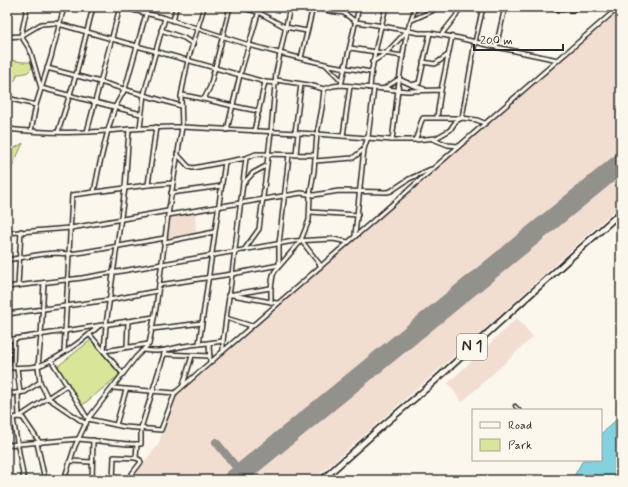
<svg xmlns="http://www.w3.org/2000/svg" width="628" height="487" font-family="Mynerve,sans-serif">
<rect width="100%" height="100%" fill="#fbf7ec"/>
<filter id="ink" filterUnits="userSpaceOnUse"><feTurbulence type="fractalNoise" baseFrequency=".025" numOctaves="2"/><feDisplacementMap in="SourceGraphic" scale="8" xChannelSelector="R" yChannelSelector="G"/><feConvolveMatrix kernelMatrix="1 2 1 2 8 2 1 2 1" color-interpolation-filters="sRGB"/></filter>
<g filter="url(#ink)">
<!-- built -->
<g fill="#f1ded1">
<path d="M621,9v195l-125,115 -183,161h-184l29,-35 17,-51 3,-4z"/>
<path d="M195,213l1,21 -28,5 3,-22z"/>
<path d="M517,318l16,19 -71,65 -14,-19z"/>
</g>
<!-- green -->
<g fill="#d9e699" stroke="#828862">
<path d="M7,60l17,2h6l3,2c-2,9 -9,10 -16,10l-1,5 -4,4h-5z"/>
<path d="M23,143l-16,35v-25z"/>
<path d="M91,340l28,34 -1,2 -38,31 -22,-41z"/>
</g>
<!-- water -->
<path fill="#83d3de" stroke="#609096" d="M621,412v68h-49l11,-20h18v-26l15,-14z"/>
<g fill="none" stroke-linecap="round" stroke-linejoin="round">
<!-- taxiway -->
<path stroke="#93918c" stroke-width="8" d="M216,442l25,31"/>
<!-- runway -->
<path stroke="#93918c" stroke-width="20" d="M233,480l388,-317"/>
<defs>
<path id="pedestrian" d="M515,406l4,4"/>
<g id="minor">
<path d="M27,7l-6,29 9,14 11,38 100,26"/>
<path d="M121,7l44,11 84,27 30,8 50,12 42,7"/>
<path d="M240,7l18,5 27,15 22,4"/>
<path d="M316,7l13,4 15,2 12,9 21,3 42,8h11l29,5 37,9 62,13"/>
<path d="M547,7l16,3h10l1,-3"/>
<path d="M412,20l20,-9 5,-4"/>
<path d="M173,21l3,-14"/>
<path d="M161,30l23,8 9,6"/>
<path d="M441,35l15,-19 4,-9"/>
<path d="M7,37l14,-1 20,-12 14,-1 210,59 11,1"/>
<path d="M496,47l9,-40"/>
<path d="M350,48l53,8"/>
<path d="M301,58l12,-51"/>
<path d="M372,62l13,-8 22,-23"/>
<path d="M423,62l12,2 13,-9"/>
<path d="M326,65l16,16"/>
<path d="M47,68l53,14 81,24"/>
<path d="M276,80l33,5 15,4 9,-3 8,-1 66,6 34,-1 -4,27"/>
<path d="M341,85l18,-78"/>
<path d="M412,85l12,4"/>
<path d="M370,88c2,-28 9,-54 16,-81"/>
<path d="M383,89l16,-10 13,6 7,-2 11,-50"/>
<path d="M441,90l11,-53"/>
<path d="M182,95c26,4 51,12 77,16"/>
<path d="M7,98l29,7 -5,26"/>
<path d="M204,99l6,-12 20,-80"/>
<path d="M36,105l15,-48 13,-50"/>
<path d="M140,128l4,-34 21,-76"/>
<path d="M7,129c26,3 53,4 80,3 31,-1 63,-6 95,-5l135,7 75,6h23l21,-2 14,-8 6,-9 6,-3 15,2 7,3"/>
<path d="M129,129l-4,59 -19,137 -2,26 45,-7"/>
<path d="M227,130l13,-55 20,-68"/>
<path d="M254,131l11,-49"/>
<path d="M58,132l18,-57 17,-68"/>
<path d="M87,132l33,-125"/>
<path d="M295,133l6,-49"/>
<path d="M343,136l7,-50"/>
<path d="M433,139l15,6 10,1"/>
<path d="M392,140c5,-36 7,-72 15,-107 2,-9 6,-17 8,-26"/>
<path d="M415,140c4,-7 4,-15 8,-22h39l13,-76 8,-35"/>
<path d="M177,154l12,13 4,1 53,-10 10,-4 59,1"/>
<path d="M296,155l2,-22"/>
<path d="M315,161l38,-3 11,-9"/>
<path d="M243,184l10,-11 13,-7"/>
<path d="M148,185l8,-58"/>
<path d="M94,192l5,-25 9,-37 7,-23 10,-18 23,-82"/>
<path d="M171,193l51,-7"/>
<path d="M310,212l48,3"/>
<path d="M168,215l133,-22 13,2 25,-4 48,1 4,-1 18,-12 22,-10"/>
<path d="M7,233l64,-5 97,-17"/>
<path d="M355,235l9,-86 4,-12 6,-49"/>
<path d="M165,242l49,-10"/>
<path d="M244,250l15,-21 12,-97 5,-59 14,-66"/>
<path d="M7,260l36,-6 13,-1 13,1 15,-2 81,-14"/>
<path d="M279,265v-21l10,-89"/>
<path d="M321,266l-20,-26 8,-20 1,-25 4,-24 3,-37 5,-26 2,-19"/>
<path d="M44,283l-3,53 -3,30 2,16 8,16 38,26"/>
<path d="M159,285l73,-11 47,-9"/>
<path d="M18,286l3,-55"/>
<path d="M7,287l75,-9 212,-37 39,-2 15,3"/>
<path d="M271,288v14"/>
<path d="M228,295l43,-7 2,-13 2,-4 26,-30"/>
<path d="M232,295l45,8"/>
<path d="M7,314l102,-14 48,-9"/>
<path d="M226,318l26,8"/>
<path d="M152,329l50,-6"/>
<path d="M90,335l33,39"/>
<path d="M7,340l147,-23"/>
<path d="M209,343l1,19"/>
<path d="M199,344l26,-182"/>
<path d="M127,347l1,-26"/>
<path d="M144,350c16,3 25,-1 40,-4 13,-2 26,-3 39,-5"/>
<path d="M223,351v-10l9,-67 14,-116"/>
<path d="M64,352l8,-157 76,-10 25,-2"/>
<path d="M164,354l46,2"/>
<path d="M51,360l37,59 37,8 36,3 14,-37 444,-386"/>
<path d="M7,368c10,-1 22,0 31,-2 17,-5 48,-28 61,-40"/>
<path d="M13,368l1,-28"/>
<path d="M17,368l3,25"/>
<path d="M183,385l9,-29"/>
<path d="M113,388l62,5"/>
<path d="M7,394l18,-2 15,-10"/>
<path d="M18,394l1,23 4,1 17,25"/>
<path d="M7,419l12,-2 48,-32"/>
<path d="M13,419l11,61"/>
<path d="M116,425l10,-35"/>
<path d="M37,443l8,37"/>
<path d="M7,445l71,-6 50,5h13v-16l24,-77"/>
<path d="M70,461l22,1"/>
<path d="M64,480l11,-34 13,-27 48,-62 13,-13 7,-36 12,-93 14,-88 -1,-31 7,-36 16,-53"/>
<path d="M92,480l1,-40"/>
<path d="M107,480l21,-1 13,-17 -1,-2 -4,-2 1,-14"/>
<path d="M113,480l1,-23 22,1"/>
</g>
<path id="trunk" d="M322,480l58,-52 47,-40 194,-176"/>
</defs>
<!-- pedestrian casing -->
<use href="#pedestrian" stroke="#2b2b2b" stroke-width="5"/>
<!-- minor casing -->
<use href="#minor" stroke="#2b2b2b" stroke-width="6"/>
<!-- trunk casing -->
<use href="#trunk" stroke="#2b2b2b" stroke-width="8"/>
<!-- pedestrian -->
<use href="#pedestrian" stroke="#fbf7ec" stroke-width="2"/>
<!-- minor -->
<use href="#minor" stroke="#fbf7ec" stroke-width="3"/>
<!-- trunk -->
<use href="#trunk" stroke="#fbf7ec" stroke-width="4.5"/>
</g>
</g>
<g text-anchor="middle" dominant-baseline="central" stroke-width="3" stroke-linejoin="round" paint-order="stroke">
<!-- shield labels -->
<rect fill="#fbf7ec" stroke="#696865" stroke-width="1" x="457" y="334" width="30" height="26" rx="3"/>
<g font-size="15" font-weight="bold" fill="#2b2b2b">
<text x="472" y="347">N 1</text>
</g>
</g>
<!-- margin -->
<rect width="628" height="487" fill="none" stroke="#fbf7ec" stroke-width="24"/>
<rect x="12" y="12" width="604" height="463" fill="none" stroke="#2b2b2b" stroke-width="1.5" filter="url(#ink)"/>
<!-- legend -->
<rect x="472" y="409" width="130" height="52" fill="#fbf7ec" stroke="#a8a59f"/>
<rect x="480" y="422" width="20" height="6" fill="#fbf7ec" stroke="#a8a59f"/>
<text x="508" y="429" font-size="12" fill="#2b2b2b">Road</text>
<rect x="480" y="439" width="20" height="12" fill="#d9e699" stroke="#a8a59f"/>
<text x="508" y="449" font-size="12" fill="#2b2b2b">Park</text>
<!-- scale -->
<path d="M474 44v6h89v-6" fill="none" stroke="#2b2b2b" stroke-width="2"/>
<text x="480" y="44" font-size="12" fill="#2b2b2b" stroke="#fbf7ec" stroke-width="3" paint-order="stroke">200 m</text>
</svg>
